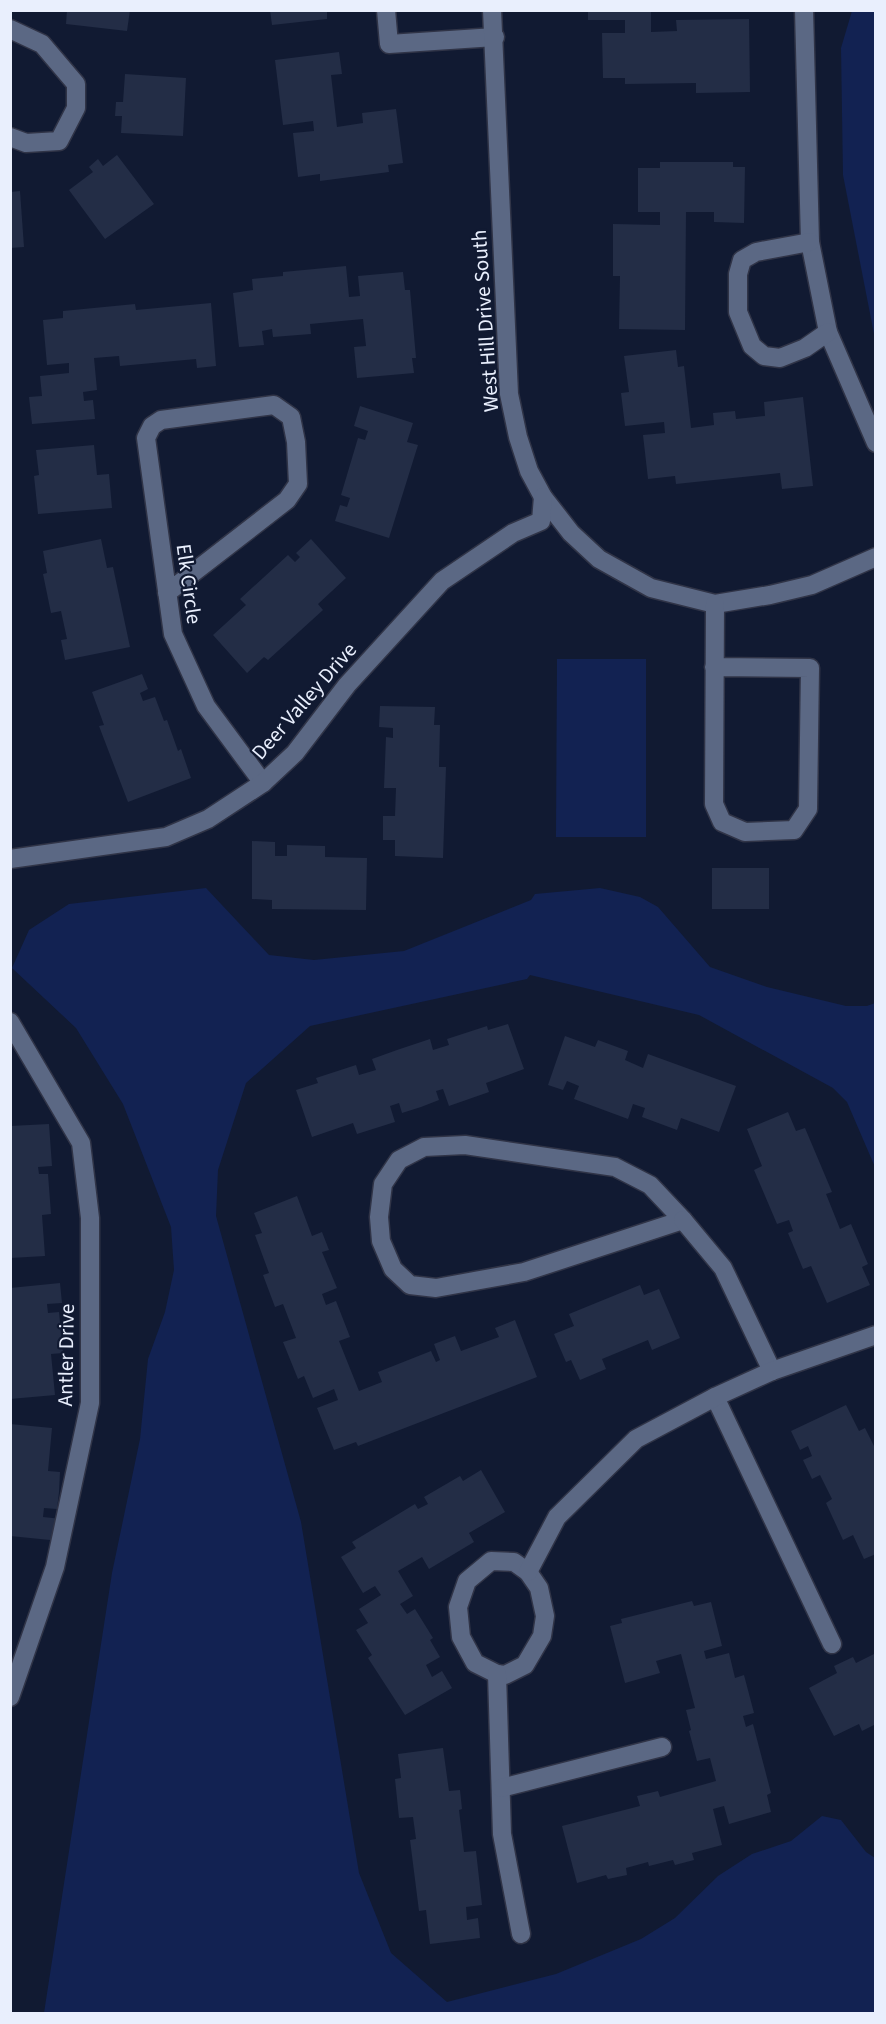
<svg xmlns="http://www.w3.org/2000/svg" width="886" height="2024" font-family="'Source Sans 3',sans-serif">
<rect width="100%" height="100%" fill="#111a32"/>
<!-- green -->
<g fill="#122252">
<path d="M852,11h23v328l-32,-164 -2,-127z"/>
<path d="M557,659h89v178h-90z"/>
<path d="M206,888l63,67 45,5 90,-9 127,-51 4,-6 65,-6 40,9 18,10 52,60 57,20 79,19h21l8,-3v164l-28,-65 -14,-14 -134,-73 -169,-40 -3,4 -217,47 -64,57 -28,87 -2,46 85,306 58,351 32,80 56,49 109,-28 85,-35 34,-21 43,-42 34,-22 39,-13 31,-25 19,4 25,32 9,6v155h-831l68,-440 28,-134 8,-80 17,-47 9,-42 -3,-43 -48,-123 -47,-76 -64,-60 17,-38 40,-26z"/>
</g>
<!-- building -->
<g fill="#232d46">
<path d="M67,10h63l-3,21 -61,-7z"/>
<path d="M270,10h57v9l-55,6z"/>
<path d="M588,10h63v22l26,-1 -1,-11 73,-1 1,73 -54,1v-10l-71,1v-6h-22l-1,-45h23v-13h-37z"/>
<path d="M339,52l3,22 -11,1 6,52 26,-4 -1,-10 34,-4 7,54 -15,2 1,7 -69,9v-7l-22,3 -5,-44 21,-2 -1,-10 -30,4 -8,-65z"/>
<path d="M125,74l61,4 -3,58 -62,-3 1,-17h-7l1,-14h7z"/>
<path d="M117,155l37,49 -49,35 -36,-49 24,-18 -4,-5 9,-8 5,7z"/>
<path d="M660,162h73v5h12l-1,56 -30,-1v-10h-28l-1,118 -66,-1 1,-53h-7v-52l47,1v-13h-22v-44h22z"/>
<path d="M20,191l4,56 -14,1v-56z"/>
<path d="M346,266l3,31 11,-1 -2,-20 45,-4 2,18h5l6,68h-4l2,15 -57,5 -3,-31 12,-1 -3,-27 -53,5 1,10 -38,3 -1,-8 -10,2 2,14 -25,2 -6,-54 20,-3 -1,-11 31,-3v-4z"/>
<path d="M211,303l5,63 -19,2 -1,-9 -76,7 -1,-10 -25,2 3,32 -14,2 1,9 9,-1 2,19 -63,5 -3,-27 13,-1 -2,-20 29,-3v-10l-22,2 -4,-45 20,-2v-7l72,-7 1,6z"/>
<path d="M676,350l2,17 6,-1 7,62 23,-3 -1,-12 22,-2 1,8 29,-3 -1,-14 39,-5 10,89 -31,3 -2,-16 -104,11 -1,-8 -27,3 -5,-44 22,-2 -1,-11 -39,4 -4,-33 8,-1 -5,-36z"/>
<path d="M360,406l53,17 -6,19 11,3 -29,93 -54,-17 5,-16 7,2 3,-9 -9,-3 17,-57 7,2 3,-9 -14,-5z"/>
<path d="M94,445l3,30 12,-1 3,34 -74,6 -4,-38 5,-1 -3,-25z"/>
<path d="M101,539l6,29 6,-1 17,80 -65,13 -4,-20 6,-1 -6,-28 -10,2 -8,-39 4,-1 -4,-22z"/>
<path d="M311,539l35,39 -28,26 5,6 -55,50 -4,-3 -17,16 -34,-38 33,-30 -6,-6 48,-44 7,7 5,-5 -4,-4z"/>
<path d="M142,674l6,15 -8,4 3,8 12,-4 9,24 3,-1 11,31 3,-2 10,29 -63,24 -29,-76 5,-1 -12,-33z"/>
<path d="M380,706l55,1 -1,18h6l-1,42h7l-3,91 -48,-2v-16h-12v-24h12l1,-28h-12l2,-51 7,1v-10l-14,-1z"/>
<path d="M252,841l23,1v14h12v-11l38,1v11l42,1 -1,52 -94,-1v-9l-20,-1z"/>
<rect x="712" y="868" width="57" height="41"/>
<path d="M508,1024l16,45 -38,14 3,9 -40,14 -6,-17 -7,2 3,9 -18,7 -19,6 -3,-10 -9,3 5,16 -38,12 -4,-11 -41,14 -16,-47 22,-7 -2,-5 40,-13 3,10 17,-5 -4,-11 25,-9 33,-11 3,11 16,-5 -2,-6 40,-13 1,4z"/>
<path d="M565,1036l30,11 3,-7 30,11 -3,9 18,8 5,-14 88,32 -17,46 -38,-14 -4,12 -35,-13 3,-9 -12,-4 -5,15 -54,-20 5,-13 -12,-5 -4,9 -15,-5z"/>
<path d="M788,1112l8,19 9,-3 27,64 -6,2 14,35 11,-5 17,40 -6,3 8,18 -43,18 -16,-37 -8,3 -15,-36 5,-2 -4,-11 -12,4 -23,-54 8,-4 -15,-37z"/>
<path d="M49,1124l3,42 -14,1 1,7h9l3,40 -9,1 3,41 -35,2v-132z"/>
<path d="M297,1196l15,40 10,-4 7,18 -7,2 15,36 -15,6 4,11 10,-4 14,36 -11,4 20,50 23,-9 -4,-10 53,-21 5,11 4,-2 -6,-16 21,-8 6,15 38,-14 -4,-9 20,-8 22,57 -179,69 -2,-4 -22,8 -17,-42 21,-8 -4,-11 -21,9 -9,-22 -6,3 -15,-37 13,-4 -13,-34 -8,3 -12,-32 6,-2 -14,-38 7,-2 -8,-20z"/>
<path d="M60,1283l2,20 -15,1 1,9 11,-1 4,41 -12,1 4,41 -45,4v-111z"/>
<path d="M640,1285l4,10 15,-6 21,49 -28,12 -4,-10 -46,19 4,10 -26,11 -9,-20 -5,2 -12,-28 20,-8 -5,-12z"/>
<path d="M846,1405l13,26 6,-3 11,22v104l-12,5 -11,-24 -10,5 -17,-37 6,-4 -12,-24 -8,4 -9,-19 9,-4 -4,-10 -8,4 -9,-19z"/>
<path d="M10,1424l42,4 -4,43 12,1 -1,20 -2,17 -13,-1 -1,9 19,2 -2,22 -50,-5z"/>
<path d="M481,1470l24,42 -36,21 5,9 -45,27 -7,-12 -24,14 15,25 -13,8 7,10 8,-5 18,29 -3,2 10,17 -14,8 6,12 10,-6 10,17 -47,27 -37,-57 4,-3 -16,-25 12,-7 -9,-14 22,-14 -6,-9 -12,7 -22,-36 15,-9 -4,-6 63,-38 3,5 10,-5 -4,-7 36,-21 3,5z"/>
<path d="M692,1601l2,5 17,-4 11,44 -18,5 2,8 23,-6 6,25 9,-3 10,38 -11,3 3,11 7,-3 18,69 -4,2 4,17 -42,12 -5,-18 -11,3 9,36 -30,8 2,7 -19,5 -2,-5 -24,6 -1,-4 -22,6 1,7 -19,4 -2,-4 -29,8 -15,-57 78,-20 -3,-10 21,-5 2,6 56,-16 -6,-23 -13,3 -8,-30 2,-1 -5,-20 9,-2 -14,-54 -25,7 4,12 -35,10 -15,-57 12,-3 -1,-4z"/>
<path d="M876,1653v71l-14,7 -3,-7 -25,12 -25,-48 28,-15 -3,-7 19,-9 3,6z"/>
<path d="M443,1748l6,43 11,-1 2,19 -3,1 5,42 12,-1 6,54 -16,2 1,13 11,-2 2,20 -50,6 -4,-34 -7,1 -9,-71 6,-1 -3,-22 -14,1 -4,-39 6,-1 -3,-24z"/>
</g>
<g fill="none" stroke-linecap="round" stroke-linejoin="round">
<defs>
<g id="minor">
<path d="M386,10l3,34 106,-7"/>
<path d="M492,10l17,384 9,43 11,34 14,26 28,36 28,26 52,29 64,16 55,-9 42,-10 64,-28"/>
<path d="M804,10l6,232 18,90 48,111"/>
<path d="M10,29l32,15 34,40v24l-17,33 -33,2 -16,-6"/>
<path d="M810,242l-54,10 -14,8 -4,14v38l14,34 12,10 16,2 25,-10 23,-16"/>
<path d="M167,593l120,-93 11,-16 -2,-42 -5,-25 -17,-12 -113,15 -9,6 -6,12 27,196 33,72 57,77"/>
<path d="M714,667l96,1 -2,141 -14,21 -49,2 -23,-10 -8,-18 1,-200"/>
<path d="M10,859l156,-22 42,-18 55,-36 32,-30 52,-68 95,-104 71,-48 28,-12 2,-24"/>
<path d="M10,1022l71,121 9,75v185l-35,164 -45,130"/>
<path d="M465,1145l150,22 35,18 33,35 -159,52 -88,16 -26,-3 -17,-16 -12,-28 -2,-24 4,-33 16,-24 25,-13z"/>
<path d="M683,1220l40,48 49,103"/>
<path d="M715,1397l117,247"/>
<path d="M491,1561l23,1 14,10 11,16 6,28 -3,20 -17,29 -20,10 -8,-1 -22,-11 -14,-26 -3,-30 9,-26z"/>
<path d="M528,1572l29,-55 79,-78 79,-42 57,-26 104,-36"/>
<path d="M497,1674l5,160 19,100"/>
<path d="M501,1788l161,-41"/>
</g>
</defs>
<!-- minor casing -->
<use href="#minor" stroke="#303447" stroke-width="21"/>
<!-- minor -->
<use href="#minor" stroke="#5b6884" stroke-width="18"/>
</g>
<g text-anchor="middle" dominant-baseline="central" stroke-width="4.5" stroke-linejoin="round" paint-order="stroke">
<!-- street labels -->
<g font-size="21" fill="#e9effd" stroke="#111a32">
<text transform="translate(485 321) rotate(-94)">West Hill Drive South</text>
<text transform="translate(189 584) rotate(82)">Elk Circle</text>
<text transform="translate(304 701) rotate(-49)">Deer Valley Drive</text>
<text transform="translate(66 1355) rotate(-89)">Antler Drive</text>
</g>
</g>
<!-- border -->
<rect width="886" height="2024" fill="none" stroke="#e9effd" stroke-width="24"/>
</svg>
